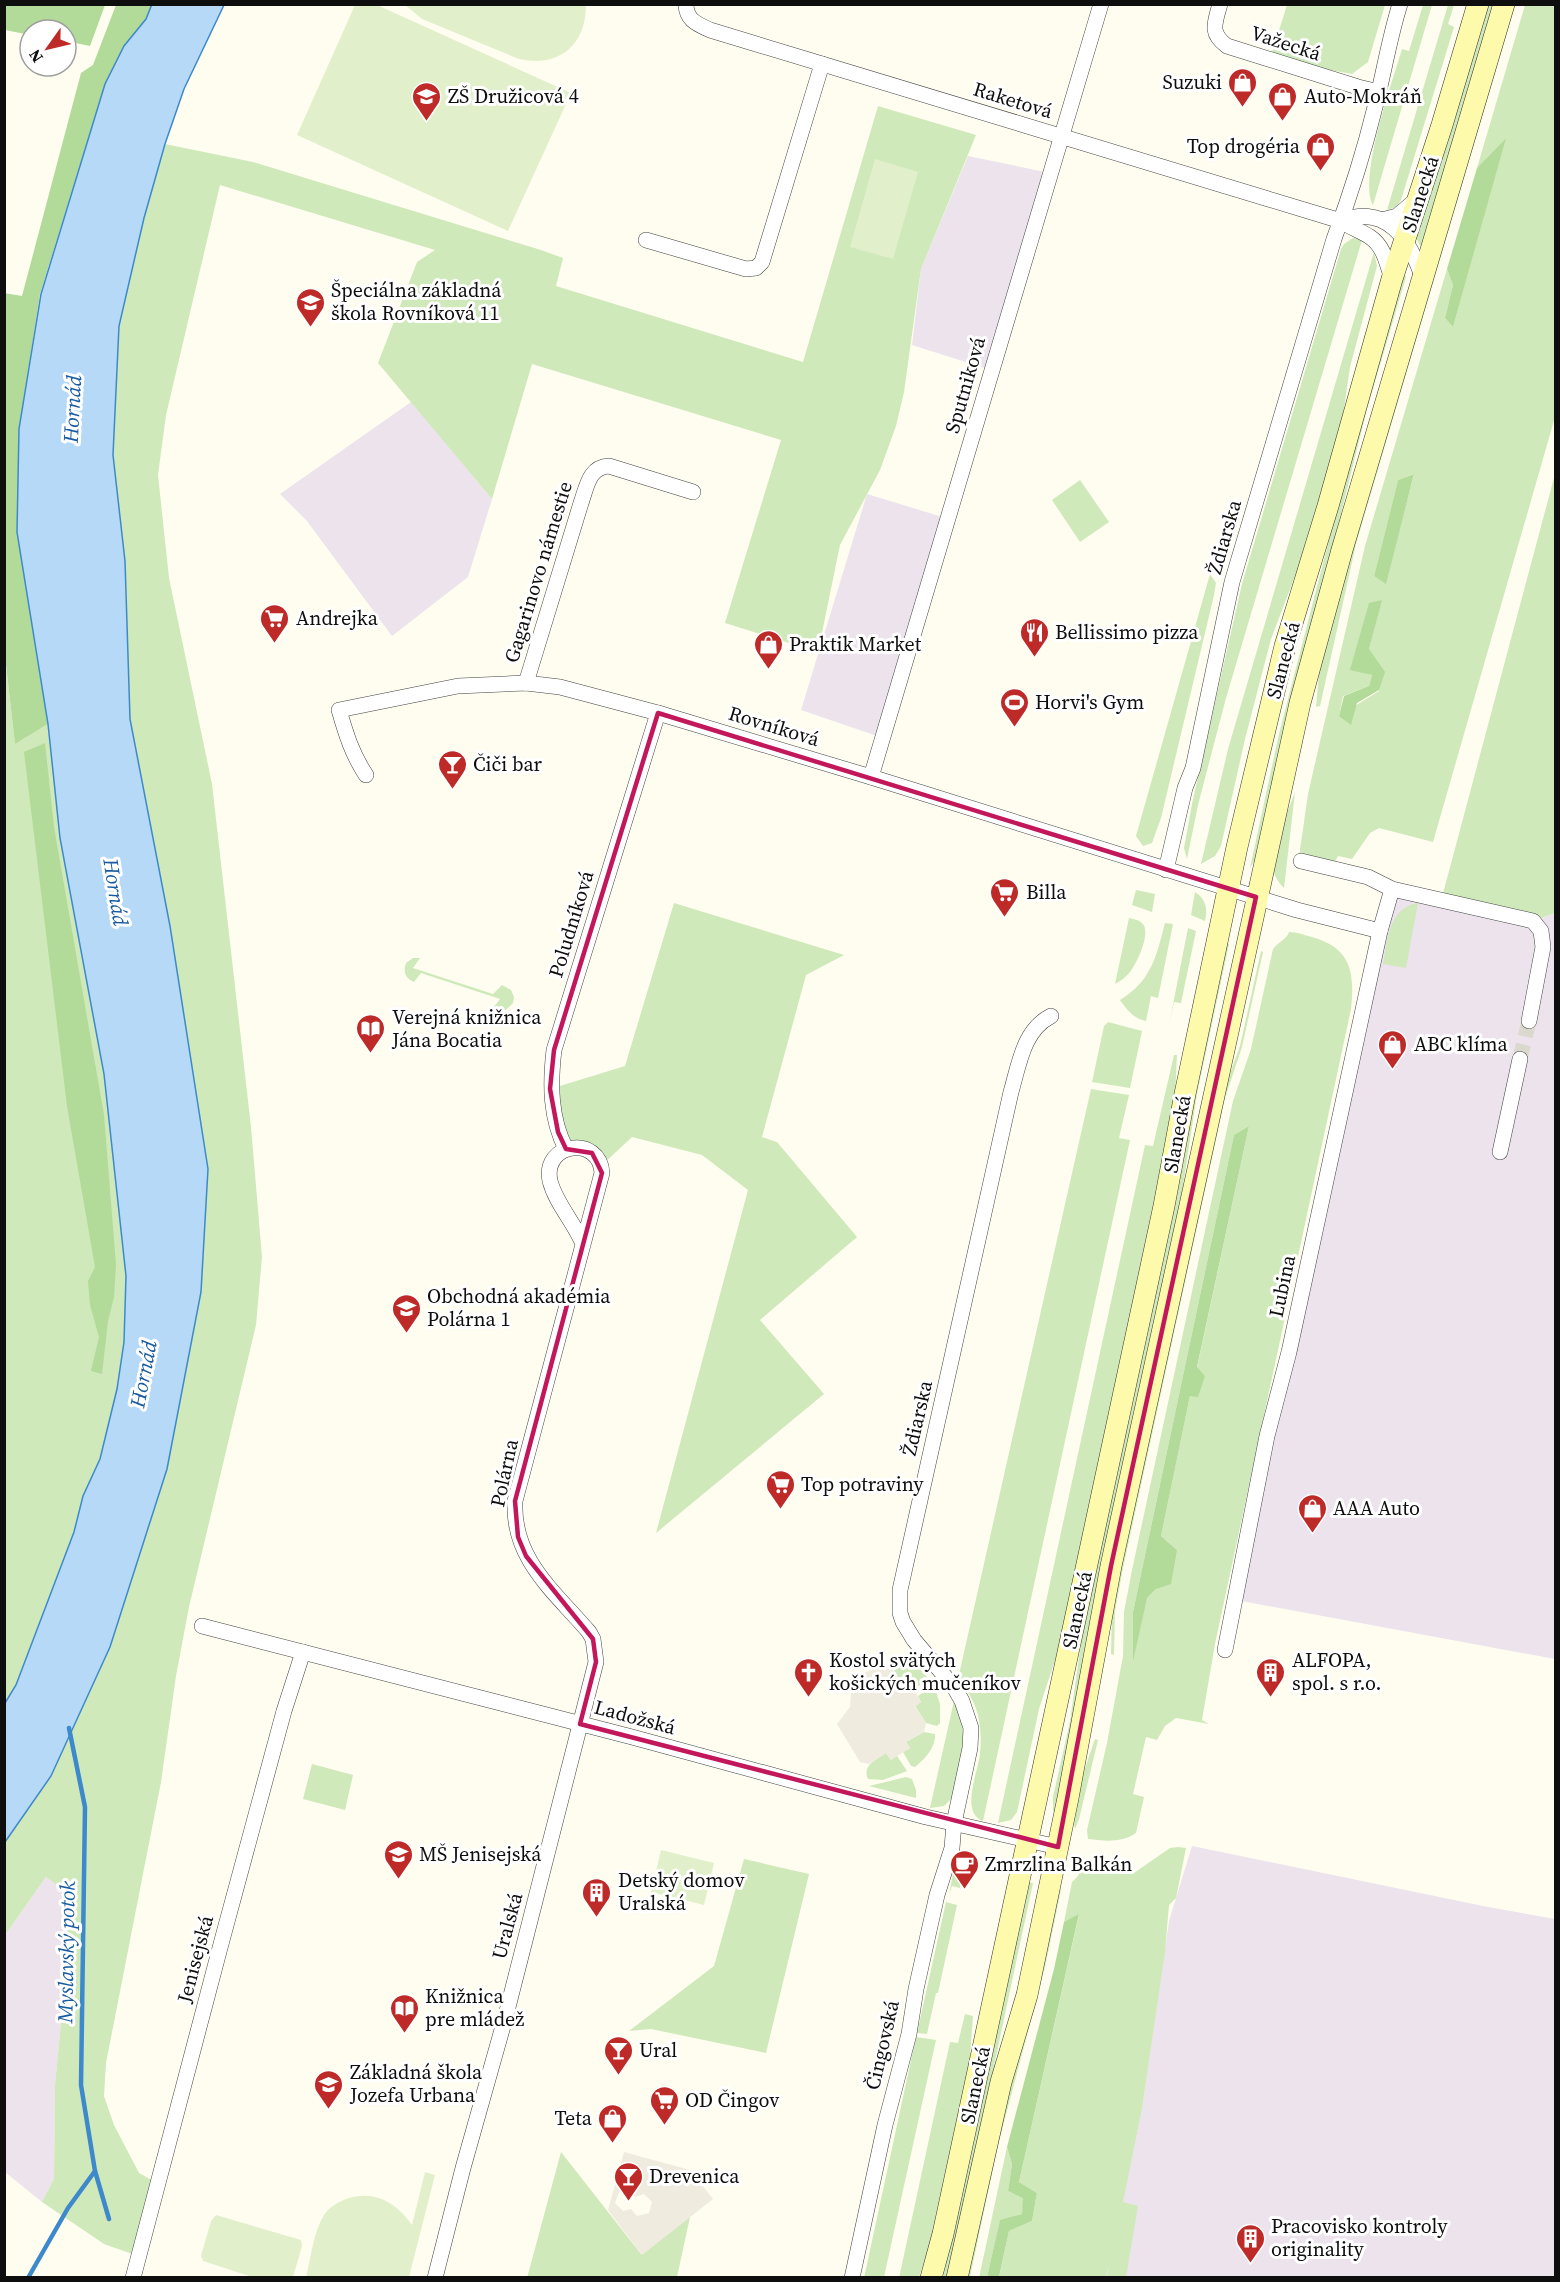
<svg xmlns="http://www.w3.org/2000/svg" width="1560" height="2282" font-family="'Source Serif 4',serif">
<rect width="100%" height="100%" fill="#fffdf0"/>
<!-- industrial -->
<g fill="#ece3ed">
<path d="M968,156l82,17 -59,197 -79,-25 9,-76z"/>
<path d="M411,402l81,97 -24,78 -76,59 -85,-115 -27,-27z"/>
<path d="M867,494l82,25 -66,219 -82,-28z"/>
<path d="M1392,889l141,32 22,-8v746l-319,-59z"/>
<path d="M1192,1846l296,61 67,12v358l-449,1 36,-169 27,-188z"/>
<path d="M46,1877l23,17 -2,66 -12,125 -1,94 -12,23 -37,-30v-237z"/>
</g>
<!-- green -->
<g fill="#cfe9ba" fill-rule="evenodd">
<path d="M1287,5h98l-17,57 -16,12 -82,-15z"/>
<path d="M1423,5h9l-59,200c-15,-28 20,-125 29,-156l7,2z"/>
<path d="M1448,5h6l-6,19 6,3 -53,173 -5,7 -9,3z"/>
<path d="M1487,5h7l-73,243 -6,-12z"/>
<path d="M1512,5h3l-159,539 -36,162 -4,1 4,-46z"/>
<path d="M1525,5h30v412l-122,425 -54,-14 -9,5 -18,26 -14,-3 -5,9 -34,-8 9,-63 57,-248 82,-277 6,16 -8,33 8,9 52,-188 -28,29zM1413,474l1,1 -29,108 -11,-7 24,-96zM1381,600l-12,49 10,42 -40,25 4,-20 26,-10 3,-11 -21,-6z"/>
<path d="M878,106l98,29 -55,134 -17,123 -8,34 -16,44 -40,75 -22,107 -93,-29 56,-183 -249,-76 -40,135 -114,-136 39,-101 18,-12 -215,-65 -54,230 -8,60 11,103 43,206 39,343 11,130 -6,68 -67,282 -13,69 -15,106 -55,281 -2,33 10,29 25,48 18,10 -19,73 -34,-12 -62,-42 12,-23 1,-94 12,-125 2,-66 -23,-17 -41,58v-93l105,-195 57,-178 34,-177 7,-123 -38,-243 -40,-207 -5,-158 -12,-106 6,-129 25,-108 21,-74 88,18 288,88 22,8 -7,28 247,76z"/>
<path d="M1353,238l9,2 -136,458 -28,107 -11,54 -3,-11 8,-44 50,-220 99,-335 3,-5z"/>
<path d="M1374,252l3,14 -27,101 -8,55 -31,112 -40,105 -26,100 -24,107 -6,10 -14,8 27,-115z"/>
<path d="M1404,274l2,3 -39,132 -112,451 -5,8 29,-134 84,-326z"/>
<path d="M1555,474v439l-22,8 -92,-20z"/>
<path d="M1080,480l29,42 -29,20 -28,-42z"/>
<path d="M1210,574l6,9 -2,12 -53,223 -9,25 -9,3 -7,-10z"/>
<path d="M4,647l11,97 33,-20 12,114 44,236 22,202 -2,66 -7,47 -17,70 -17,37 -9,36 -58,153 -11,18z"/>
<path d="M1295,792l-11,96c-6,-6 -11,-14 -11,-22 -1,-21 15,-54 22,-74z"/>
<path d="M1136,890l19,4 -3,18 -20,-7z"/>
<path d="M1195,892c11,7 13,17 10,29l-14,-6z"/>
<path d="M674,903l170,52 -38,20 -44,162 15,5 80,95 -97,83 64,74 -168,139 92,-343 -46,-35 -70,-18 -30,28 -36,-16 -16,-60 75,-23z"/>
<path d="M1418,903l-12,65 -23,-4c5,-24 5,-56 35,-61z"/>
<path d="M1129,918c4,1 10,2 13,5 10,9 -5,40 -12,49 -4,5 -9,9 -15,12z"/>
<path d="M1165,923l8,1 -15,74 -7,-2 -5,25c-13,-3 -18,-10 -26,-21 32,-20 36,-43 45,-77z"/>
<path d="M1188,928l8,3 -15,72 -7,-1 -5,23z"/>
<path d="M1289,932c8,0 15,3 23,5 39,11 43,35 39,72l-136,635 -13,76 7,4 -33,-6 -11,8 -8,14 -11,-3 -13,57 11,3 -8,36c-14,10 -32,8 -48,6l-1,-9 20,-87 16,-87 1,-44 8,-42 101,-469 18,-52 22,-100c5,-7 14,-10 16,-17zM1249,1126l-52,242 8,8 -15,20 -29,140 16,14 -21,39 -23,23 101,-477z"/>
<path d="M1226,943l3,1 -32,150 -17,111 -125,608 -2,-2v-14l17,-76 16,-112z"/>
<path d="M1261,951l2,1 -21,95 -17,51 -102,470 -8,43 -1,44 -3,-1 1,-43 109,-513 19,-52z"/>
<path d="M413,958h7l-7,10 80,26 9,-9 9,5 3,7 -1,6 -7,7 -13,-2 7,-9 -79,-26 -7,9c-9,-4 -11,-10 -8,-19z"/>
<path d="M1108,1022l34,9 -12,57 -38,-6 12,-56z"/>
<path d="M1174,1055h3l-2,43 -19,105 -93,433 -24,73 -22,103 -6,8 -13,3 147,-678 8,1z"/>
<path d="M1091,1089l38,6 -10,43 11,2 -147,681c-24,-9 -4,-50 -3,-68 1,-8 1,-16 0,-24 -1,-20 -9,-34 -22,-50z"/>
<path d="M899,1657l18,9 10,11 -1,4 -12,8 -4,-6 -7,4 -10,-19 1,-7z"/>
<path d="M930,1688l5,1 5,15v19l-3,3 -11,-3 -11,-17 6,-4 -3,-6z"/>
<path d="M954,1701l7,16 3,23 -12,58 -8,8 -14,2z"/>
<path d="M924,1732l11,2c1,13 -10,25 -20,33l-4,-1 -8,-14 7,-4 -4,-6z"/>
<path d="M1095,1739l3,1 -19,79 -4,10 -1,-5 8,-47z"/>
<path d="M886,1753l5,7 6,-4 10,15 -24,9 -15,-1c-6,-14 8,-19 18,-26z"/>
<path d="M312,1764l41,11 -8,35 -42,-11z"/>
<path d="M906,1777l6,2 4,11v8l-47,-12z"/>
<path d="M1178,1847l8,1 -10,50 -7,7 -4,47 -23,157 -19,93 15,4 -12,71h-19l3,-14 -4,14 -107,1 10,-47 23,-10 5,-28 -18,-11 60,-267 -15,7 8,-40 6,-6 2,-6 14,-2 40,5 36,-25z"/>
<path d="M959,1854l16,4 -4,16 -7,-1 -4,15 -8,-2 -3,9 5,-28z"/>
<path d="M744,1859l65,15 -43,179 -115,-24 -22,2 85,-65z"/>
<path d="M1027,1882l6,1 -84,394 -6,1z"/>
<path d="M1058,1889l3,1 -16,77 -47,178 -28,132 -4,1 29,-134z"/>
<path d="M946,1902l11,3 -19,88h-2l-9,41 -10,-1z"/>
<path d="M965,2014l8,2 -4,55 -35,161 -15,45 -20,1 51,-236 8,1z"/>
<path d="M916,2037l20,3 -52,237 -20,1z"/>
<path d="M1007,2147l5,17 -4,27 16,7 -2,16 -22,7 -13,56 -8,1z"/>
<path d="M561,2152l80,102 49,-37 -13,60 -150,1z"/>
</g>
<!-- forest -->
<g fill="#b2da99">
<path d="M4,5l1,-1 100,1 -15,41 -24,-5v-11h-36v5l-25,-5z"/>
<path d="M116,5h36l-6,14 -22,27 -19,38 -65,210 -21,135 -2,102 31,193 -33,20 -11,-97v-354l18,3 59,-223 12,-8z"/>
<path d="M1506,138l-53,189 -8,-9 8,-33 -6,-16 30,-101z"/>
<path d="M1414,474l-28,110 -12,-8 24,-96z"/>
<path d="M1382,600l-13,49 16,23 -6,18 -22,13 -6,22 -12,-9 5,-20 25,-10 3,-11 -22,-5 19,-67z"/>
<path d="M45,743l9,84 50,288 12,150 -2,32 -6,24 -6,53 -11,-3 8,-34 -9,-32 -2,-24 7,-14 -28,-161 -43,-354z"/>
<path d="M1249,1126l-52,241 8,9 -7,21 -8,-1 -29,140 16,14 -6,34 -15,5 -9,9 -14,63v-49l101,-477z"/>
<path d="M1079,1914l-60,268 18,11 -5,28 -23,10 -10,46h-12l13,-57 22,-6 1,-16 -15,-7 4,-27 -5,-17 47,-178 10,-47z"/>
</g>
<!-- pitch -->
<g fill="#e1f0cb">
<path d="M355,5h22l194,88 -63,138 -211,-96z"/>
<path d="M405,5h181c0,40 -27,63 -67,54l-97,-40z"/>
<path d="M875,159l43,13 -25,87 -43,-12z"/>
<path d="M661,1850l53,13 -10,42 -53,-13z"/>
<path d="M425,2172l10,3 -26,102h-103c5,-19 7,-44 18,-62 5,-8 14,-13 22,-16 28,-10 51,4 66,26z"/>
<path d="M216,2215l85,25 1,6 -9,31h-41l-49,-16 -2,-5 1,-4 9,-31z"/>
</g>
<!-- plaza -->
<g fill="#efecdf" fill-rule="evenodd">
<path d="M885,1665l8,3 10,19 7,-4 11,19 -6,5 11,16 -2,9 -18,10 4,6 -19,12 -5,-7 -17,11 -9,-2 -23,-38 13,-17 1,-14 -3,-11 18,-10z"/>
<path d="M624,2152l66,18 23,29 -71,56 -34,-45zM630,2190l5,7 9,-3 8,8 -3,11 -12,3 -6,-7 -8,2 -8,-8 4,-11z"/>
</g>
<!-- water -->
<path fill="#b5d9f6" stroke="#3d89cc" stroke-width="1.5" d="M152,4l72,1 -40,84 -19,55 -21,74 -25,108 -6,129 12,106 5,158 40,207 38,243 -7,123 -34,177 -57,178 -59,129 -46,66v-139l11,-18 58,-153 9,-36 17,-37 17,-70 7,-47 2,-66 -22,-202 -44,-236 -12,-114 -31,-192 2,-103 22,-135 64,-210 19,-38 22,-27z"/>
<g fill="none" stroke-linecap="round" stroke-linejoin="round">
<!-- stream -->
<g stroke="#3d89cc" stroke-width="4.5">
<path d="M69,1728l16,79 -4,278 14,86 14,48"/>
<path d="M28,2278l40,-70 27,-37"/>
</g>
<!-- street-tunnel -->
<path stroke="#dbd9ce" stroke-width="15" stroke-dasharray="15 8" stroke-linecap="butt" d="M1520,1059l9,-38"/>
<defs>
<g id="street">
<path d="M686,4c0,16 11,20 24,26l631,191c10,7 20,10 29,16 14,9 17,27 22,42"/>
<path d="M1220,4c-5,19 -11,29 7,42l131,41 21,5"/>
<path d="M1382,220l15,-4 20,-17"/>
<path d="M1341,221c46,-18 69,19 82,58"/>
<path d="M646,240l100,29 10,-1 6,-6 60,-198"/>
<path d="M526,683l55,-180c6,-17 8,-36 28,-37l84,26"/>
<path d="M366,775c-14,-21 -20,-41 -27,-65l119,-24 68,-3 34,4 98,26 213,64 426,133 83,21"/>
<path d="M871,777l230,-773"/>
<path d="M1301,861l67,16 24,12 141,32 8,10 2,16 -14,74"/>
<path d="M1166,870l19,-82 8,-20 39,-186 102,-343c16,-43 30,-87 41,-132 9,-34 14,-68 25,-103"/>
<path d="M566,1149c-16,-31 -16,-65 -12,-99l104,-337"/>
<path d="M1500,1152l20,-93"/>
<path d="M202,1626l430,111 294,80 132,30"/>
<path d="M1225,1650l42,-214 22,-84 91,-421 12,-42"/>
<path d="M133,2278l88,-334 63,-233 19,-59"/>
<path d="M435,2278l28,-110 42,-149 91,-357 -3,-23 -4,-7c-35,-41 -77,-73 -74,-131l87,-328c-2,-38 -60,-31 -52,8 6,23 24,41 33,63"/>
<path d="M852,2278l33,-153 24,-91 7,-45 21,-94 15,-47 2,-25 16,-75 1,-20 -9,-27 -8,-14 -40,-47 -11,-18 -3,-9v-23l111,-498c8,-27 12,-62 40,-76"/>
</g>
<g id="secondary">
<path d="M931,2278l12,-44 221,-1028 21,-112 52,-247 48,-201 43,-140 64,-227 50,-154 36,-121"/>
<path d="M957,2278l44,-196 26,-87 41,-197 43,-232 189,-863 42,-153 162,-546"/>
</g>
</defs>
<!-- street casing -->
<use href="#street" stroke="#414141" stroke-width="16"/>
<!-- secondary casing -->
<use href="#secondary" stroke="#303030" stroke-width="22"/>
<!-- street -->
<use href="#street" stroke="#fff" stroke-width="15"/>
<!-- secondary -->
<use href="#secondary" stroke="#fefaac" stroke-width="21"/>
</g>
<!-- marked area -->
<path fill="none" stroke="#c2185b" stroke-width="4.5" stroke-linejoin="round" d="M658,713l598,184 -145,669 -53,281 -478,-123 16,-62 -3,-23 -67,-83 -8,-19 -3,-36 87,-328 -10,-20 -26,-4 -8,-17 -8,-43 4,-39z"/>
<!-- icons -->
<defs>
<symbol id="shop-pin" viewBox="-11 -11 22 30"><path d="M0 17L-7.5 6A9.5 9.5 0 1 1 7.5 6Z" fill="#be2a27" stroke="#fff"/><path d="M-5-2.5h2.3a2.7 3.5 0 0 1 5.4 0H5L5.5 6h-11ZM-1.5-2.5h3a1.5 2.3 0 0 0-3 0Z" fill="#fff"/></symbol>
<symbol id="school-pin" viewBox="-11 -11 22 30"><path d="M0 17L-7.5 6A9.5 9.5 0 1 1 7.5 6Z" fill="#be2a27" stroke="#fff"/><path d="M0-5L7-2L0 1L-7-2ZM-4 1L0 2.5L4 1V4Q0 6-4 4Z" fill="#fff"/></symbol>
<symbol id="supermarket-pin" viewBox="-11 -11 22 30"><path d="M0 17L-7.5 6A9.5 9.5 0 1 1 7.5 6Z" fill="#be2a27" stroke="#fff"/><path d="M-6-5.5h2.5l.6 2H6L4.5 2H-2.5L-4.4-4H-6ZM-1.5 3.2a1.3 1.3 0 1 0 .1 0ZM3 3.2a1.3 1.3 0 1 0 .1 0Z" fill="#fff"/></symbol>
<symbol id="restaurant-pin" viewBox="-11 -11 22 30"><path d="M0 17L-7.5 6A9.5 9.5 0 1 1 7.5 6Z" fill="#be2a27" stroke="#fff"/><path d="M-5-6h1v4h1v-4h1v4h1v-4h1v5L-1.5 .5V6h-2V.5L-5-1ZM5-6V6H3V1.5H1.5Q1.5-4 5-6Z" fill="#fff"/></symbol>
<symbol id="stadium-pin" viewBox="-11 -11 22 30"><path d="M0 17L-7.5 6A9.5 9.5 0 1 1 7.5 6Z" fill="#be2a27" stroke="#fff"/><path d="M0-5a6.5 5 0 1 0 0 10a6.5 5 0 1 0 0-10ZM-3.5-1.8h7v3.6h-7Z" fill="#fff"/></symbol>
<symbol id="bar-pin" viewBox="-11 -11 22 30"><path d="M0 17L-7.5 6A9.5 9.5 0 1 1 7.5 6Z" fill="#be2a27" stroke="#fff"/><path d="M-6-5H6L.8 .8V4.5H3.5V6h-7V4.5H-.8V.8Z" fill="#fff"/></symbol>
<symbol id="library-pin" viewBox="-11 -11 22 30"><path d="M0 17L-7.5 6A9.5 9.5 0 1 1 7.5 6Z" fill="#be2a27" stroke="#fff"/><path d="M-6-4Q-3-5.5-.7-3.5V5Q-3 3-6 4ZM6-4Q3-5.5 .7-3.5V5Q3 3 6 4Z" fill="#fff"/></symbol>
<symbol id="church-pin" viewBox="-11 -11 22 30"><path d="M0 17L-7.5 6A9.5 9.5 0 1 1 7.5 6Z" fill="#be2a27" stroke="#fff"/><path d="M-1.2-6h2.4v3.5h3.3v2.4h-3.3V6h-2.4V-.1h-3.3v-2.4h3.3Z" fill="#fff"/></symbol>
<symbol id="building-pin" viewBox="-11 -11 22 30"><path d="M0 17L-7.5 6A9.5 9.5 0 1 1 7.5 6Z" fill="#be2a27" stroke="#fff"/><path d="M-4-6H4V6H1V3H-1V6H-4ZM-2.5-4.3h1.7v1.8h-1.7ZM.8-4.3h1.7v1.8H.8ZM-2.5-1h1.7V.8h-1.7ZM.8-1h1.7V.8H.8Z" fill="#fff"/></symbol>
<symbol id="cafe-pin" viewBox="-11 -11 22 30"><path d="M0 17L-7.5 6A9.5 9.5 0 1 1 7.5 6Z" fill="#be2a27" stroke="#fff"/><path d="M-5.5-4.5H6V0H3Q3 3.5 0 3.5H-2.5Q-5.5 3.5-5.5 0ZM3-3.2v2h1.7v-2ZM-6 4.5H4V6H-6Z" fill="#fff"/></symbol>
</defs>
<g fill-rule="evenodd">
<use href="#shop-pin" x="1226" y="66" width="33" height="45"/>
<use href="#school-pin" x="410" y="80" width="33" height="45"/>
<use href="#shop-pin" x="1266" y="80" width="33" height="45"/>
<use href="#shop-pin" x="1304" y="130" width="33" height="45"/>
<use href="#school-pin" x="294" y="286" width="33" height="45"/>
<use href="#supermarket-pin" x="258" y="602" width="33" height="45"/>
<use href="#restaurant-pin" x="1018" y="616" width="33" height="45"/>
<use href="#shop-pin" x="752" y="628" width="33" height="45"/>
<use href="#stadium-pin" x="998" y="686" width="33" height="45"/>
<use href="#bar-pin" x="436" y="748" width="33" height="45"/>
<use href="#supermarket-pin" x="988" y="876" width="33" height="45"/>
<use href="#library-pin" x="354" y="1012" width="33" height="45"/>
<use href="#shop-pin" x="1376" y="1028" width="33" height="45"/>
<use href="#school-pin" x="390" y="1292" width="33" height="45"/>
<use href="#supermarket-pin" x="764" y="1468" width="33" height="45"/>
<use href="#shop-pin" x="1296" y="1492" width="33" height="45"/>
<use href="#church-pin" x="792" y="1656" width="33" height="45"/>
<use href="#building-pin" x="1254" y="1656" width="33" height="45"/>
<use href="#school-pin" x="382" y="1838" width="33" height="45"/>
<use href="#cafe-pin" x="948" y="1848" width="33" height="45"/>
<use href="#building-pin" x="580" y="1876" width="33" height="45"/>
<use href="#library-pin" x="388" y="1992" width="33" height="45"/>
<use href="#bar-pin" x="602" y="2034" width="33" height="45"/>
<use href="#school-pin" x="312" y="2068" width="33" height="45"/>
<use href="#supermarket-pin" x="648" y="2084" width="33" height="45"/>
<use href="#shop-pin" x="596" y="2102" width="33" height="45"/>
<use href="#bar-pin" x="612" y="2160" width="33" height="45"/>
<use href="#building-pin" x="1234" y="2222" width="33" height="45"/>
</g>
<g text-anchor="middle" dominant-baseline="central" stroke-width="6" stroke-linejoin="round" paint-order="stroke">
<!-- street labels -->
<g font-size="20" fill="#0e0e0e" stroke="#fff">
<text transform="translate(1286 43) rotate(18)">Važecká</text>
<text transform="translate(1013 100) rotate(17)">Raketová</text>
<text transform="translate(1420 194) rotate(-72)">Slanecká</text>
<text transform="translate(965 385) rotate(-74)">Sputniková</text>
<text transform="translate(1224 537) rotate(-74)">Ždiarska</text>
<text transform="translate(538 572) rotate(-73)">Gagarinovo námestie</text>
<text transform="translate(1283 660) rotate(-75)">Slanecká</text>
<text transform="translate(774 726) rotate(17)">Rovníková</text>
<text transform="translate(571 924) rotate(-73)">Poludníková</text>
<text transform="translate(1177 1134) rotate(-80)">Slanecká</text>
<text transform="translate(1282 1286) rotate(-78)">Lubina</text>
<text transform="translate(917 1418) rotate(-77)">Ždiarska</text>
<text transform="translate(504 1473) rotate(-78)">Polárna</text>
<text transform="translate(1077 1610) rotate(-78)">Slanecká</text>
<text transform="translate(635 1717) rotate(15)">Ladožská</text>
<text transform="translate(507 1926) rotate(-75)">Uralská</text>
<text transform="translate(195 1959) rotate(-75)">Jenisejská</text>
<text transform="translate(882 2045) rotate(-77)">Čingovská</text>
<text transform="translate(975 2085) rotate(-78)">Slanecká</text>
</g>
<!-- poi labels -->
<g font-size="20" fill="#0e0e0e" stroke="#fff" text-anchor="start">
<text x="1222" y="82" text-anchor="end">Suzuki</text>
<text x="448" y="96">ZŠ Družicová 4</text>
<text x="1304" y="96">Auto-Mokráň</text>
<text x="1300" y="146" text-anchor="end">Top drogéria</text>
<text x="331" y="290">Špeciálna základná<tspan x="331" dy="23">škola Rovníková 11</tspan></text>
<text x="296" y="618">Andrejka</text>
<text x="1055" y="632">Bellissimo pizza</text>
<text x="789" y="644">Praktik Market</text>
<text x="1035" y="702">Horvi's Gym</text>
<text x="473" y="764">Čiči bar</text>
<text x="1026" y="892">Billa</text>
<text x="392" y="1017">Verejná knižnica<tspan x="392" dy="23">Jána Bocatia</tspan></text>
<text x="1414" y="1044">ABC klíma</text>
<text x="427" y="1296">Obchodná akadémia<tspan x="427" dy="23">Polárna 1</tspan></text>
<text x="801" y="1484">Top potraviny</text>
<text x="1333" y="1508">AAA Auto</text>
<text x="829" y="1660">Kostol svätých<tspan x="829" dy="23">košických mučeníkov</tspan></text>
<text x="1292" y="1660">ALFOPA,<tspan x="1292" dy="23">spol. s r.o.</tspan></text>
<text x="419" y="1854">MŠ Jenisejská</text>
<text x="985" y="1864">Zmrzlina Balkán</text>
<text x="618" y="1880">Detský domov<tspan x="618" dy="23">Uralská</tspan></text>
<text x="425" y="1996">Knižnica<tspan x="425" dy="23">pre mládež</tspan></text>
<text x="639" y="2050">Ural</text>
<text x="350" y="2072">Základná škola<tspan x="350" dy="23">Jozefa Urbana</tspan></text>
<text x="685" y="2100">OD Čingov</text>
<text x="592" y="2118" text-anchor="end">Teta</text>
<text x="649" y="2176">Drevenica</text>
<text x="1271" y="2226">Pracovisko kontroly<tspan x="1271" dy="23">originality</tspan></text>
</g>
<!-- water labels -->
<g font-size="21" font-style="italic" fill="#185ba0" stroke="#fff">
<text transform="translate(72 409) rotate(-87)">Hornád</text>
<text transform="translate(116 892) rotate(81)">Hornád</text>
<text transform="translate(143 1374) rotate(-79)">Hornád</text>
<text transform="translate(66 1952) rotate(-89)">Myslavský potok</text>
</g>
</g>
<!-- border -->
<rect width="1560" height="2282" fill="none" stroke="#0e0e0e" stroke-width="12"/>
<!-- north arrow -->
<g transform="translate(48 48) rotate(236)"><circle r="28" fill="#ffffff" stroke="#9f9f9f" stroke-width="1.5"/>
<path d="M0-4.5L10 22L0 15L-10 22Z" fill="#be2a27"/>
<text y="-9" font-size="16" font-weight="bold" text-anchor="middle" fill="#0e0e0e">N</text>
</g>
</svg>
